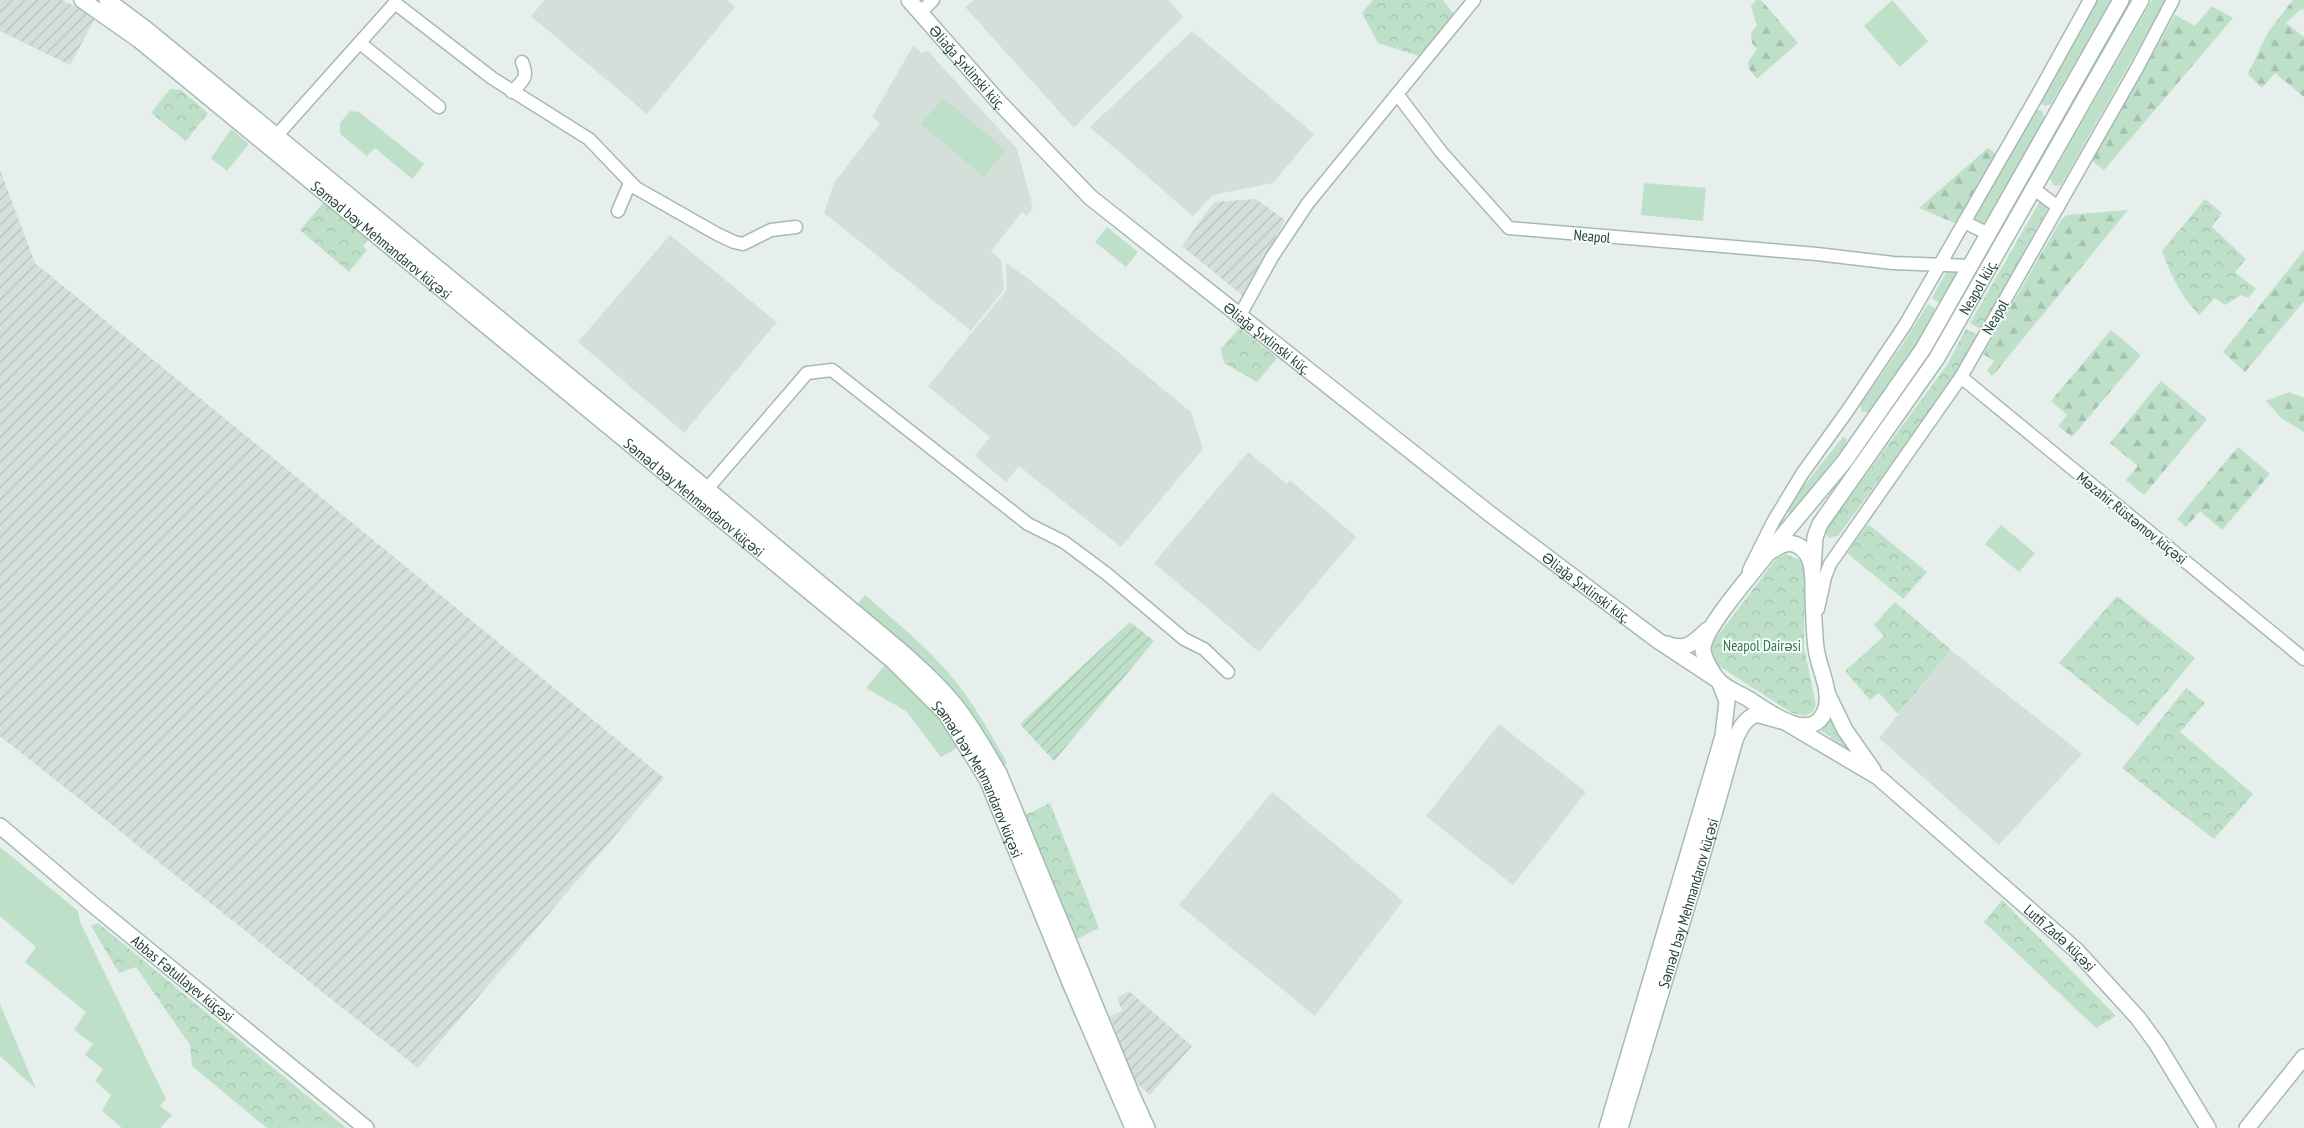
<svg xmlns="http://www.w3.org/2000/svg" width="2304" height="1128" font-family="'PT Sans Narrow',sans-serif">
<defs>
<pattern id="industrial-furrows" width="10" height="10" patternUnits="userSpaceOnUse" patternTransform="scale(1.25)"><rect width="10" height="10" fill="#d4dfda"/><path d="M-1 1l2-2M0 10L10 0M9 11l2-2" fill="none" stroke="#b6c1bc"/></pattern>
<pattern id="forest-firs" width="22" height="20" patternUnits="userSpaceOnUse" patternTransform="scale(1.25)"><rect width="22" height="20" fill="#bfe0c8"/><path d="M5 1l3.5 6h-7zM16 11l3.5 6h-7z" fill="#a4c1ad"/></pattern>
<pattern id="park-crowns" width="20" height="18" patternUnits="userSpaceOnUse" patternTransform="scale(1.25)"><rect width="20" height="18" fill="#bfe0c8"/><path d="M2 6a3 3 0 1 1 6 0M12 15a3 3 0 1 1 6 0" fill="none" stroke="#a4c1ad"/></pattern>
<pattern id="garden-furrows" width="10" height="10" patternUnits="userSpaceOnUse" patternTransform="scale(1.25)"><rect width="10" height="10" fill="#bfe0c8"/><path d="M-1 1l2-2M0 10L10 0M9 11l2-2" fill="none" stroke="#a4c1ad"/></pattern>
</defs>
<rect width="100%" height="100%" fill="#e6efeb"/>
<!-- built -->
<g fill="#d4dfda">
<path d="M545,0h182l8,7 -88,107 -116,-98z"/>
<path d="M974,0h194l15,17 -109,111 -109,-121z"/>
<path d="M1192,31l122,103 -41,49 -60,12 -20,21 -103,-89z"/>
<path d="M913,46l9,7 5,-3 90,99 16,59 -6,8 -5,-4 -31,39 10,9 3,29 -33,42 -147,-118 10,-30 46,-60 -8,-6z"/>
<path d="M670,235l107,87 -93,111 -106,-91z"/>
<path d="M1006,263l24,17 161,132 12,37 -82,98 -102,-81 -13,16 -31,-26 15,-19 -62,-51 79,-96z"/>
<path d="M1248,452l39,32 3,-4 66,57 -97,115 -105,-89z"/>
<path d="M1951,650l131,104 -83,91 -120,-107z"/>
<path d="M1499,724l87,68 -73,93 -87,-69z"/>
<path d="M1272,792l131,109 -88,115 -136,-111z"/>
</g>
<!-- industrial -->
<g fill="url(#industrial-furrows)">
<path d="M0,0h62l34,17 -26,48 -70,-34z"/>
<path d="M0,170l35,93 629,515 -246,290 -418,-332z"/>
<path d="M1256,199l29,21 -42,76 -61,-50 32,-44z"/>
<path d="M1129,991l63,55 -42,49 -16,-14 -24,-65 12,-5 -5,-13z"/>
</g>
<!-- grass -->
<g fill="#bfe0c8">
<path d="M1892,0l36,41 -28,26 -36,-41z"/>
<path d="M2097,0h15l-61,104 -6,2 -4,-3v-6z"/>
<path d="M2152,0h14l-105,185 -7,1 -4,-8z"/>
<path d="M943,98l63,52 -22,27 -63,-53z"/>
<path d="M2041,110l4,7 -61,106 -3,1 -9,-5 63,-108z"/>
<path d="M350,111l9,1 65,52 -12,15 -37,-31 -8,8 -27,-22v-11z"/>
<path d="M231,129l18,15 -22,27 -16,-13z"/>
<path d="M1644,183l62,5 -3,33 -62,-6z"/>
<path d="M1107,227l31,25 -12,15 -31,-25z"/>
<path d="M1947,271l11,1v2l-18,29 -8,-5z"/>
<path d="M1928,304l9,6 -24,41 -44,61h-7l-2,-7 43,-61z"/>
<path d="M1843,437l4,2 -1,5 -54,69 -6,-1v-4z"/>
<path d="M2001,525l34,28 -16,19 -34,-28z"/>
<path d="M865,595c30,26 61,51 86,81 23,27 39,57 56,87l-6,3 -48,-74 -25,-26 -71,-61z"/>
<path d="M885,665l49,48 25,34 -18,10 -35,-46 -40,-23z"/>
<path d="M1830,718l26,38 -37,-27z"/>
<path d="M0,847l78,64 2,11 86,177 -6,7 12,9 -12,13h-38l-20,-17 9,-16 -16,-14 8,-12 -18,-14 8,-11 -19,-14 12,-18 -61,-50 11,-15 -36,-31z"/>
<path d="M0,1004l36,85 -36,-33z"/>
</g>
<!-- forest -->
<g fill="url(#forest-firs)">
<path d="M1756,0h5l37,43 -41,36 -8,-10 -1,-7 9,-13 -5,-6 -1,-10 6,-8 -6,-19z"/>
<path d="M2293,0h11v10l-3,-1 -15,14 18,14v60l-29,-24 -13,15 -14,-14 20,-42z"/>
<path d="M2212,6l21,12 -129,152 -12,-9 83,-146 20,11z"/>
<path d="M1988,148l9,7 -40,69 -38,-16z"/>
<path d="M2128,210l-133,163 -3,3 -5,-5 7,-10 -11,-7 78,-134 6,-5z"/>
<path d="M2304,250v51l-59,71 -22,-20z"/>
<path d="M2111,330l30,25 -69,82 -14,-11 9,-11 -16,-14z"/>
<path d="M2161,381l46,38 -63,76 -18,-15 12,-14 -28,-23z"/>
<path d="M2289,392l15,6v34l-23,-14 -15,-17z"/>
<path d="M2238,447l32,27 -48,56 -22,-19 -14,16 -9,-8z"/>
</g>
<!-- park -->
<g fill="url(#park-crowns)">
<path d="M1373,0h70l11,14 -35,42 -41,-13 -16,-30z"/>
<path d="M170,89l11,1 27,23 -22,28 -35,-28z"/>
<path d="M2205,199l17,14 -10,14 34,32 -11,13 21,17 -8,9 -7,-3 -16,10 -10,-7 -16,17c-18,-19 -28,-39 -37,-64z"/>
<path d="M2040,201l8,7 -67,121 -11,-6z"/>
<path d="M324,202l44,37 -5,7 4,4 -18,22 -49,-42z"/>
<path d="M1239,328l38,30 -20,24 -33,-19 -3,-14z"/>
<path d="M1966,329l12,6 -20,38 -120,163 -9,2 -3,-4v-5l121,-164z"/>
<path d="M1868,524l59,48 -24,27 -56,-46z"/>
<path d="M1786,554l14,6 5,10 -1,77 12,58 -3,7 -9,4 -12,-3 -73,-47c-8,-7 -12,-14 -6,-24l63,-83z"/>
<path d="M2117,596l78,62 -57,68 -79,-63z"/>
<path d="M1895,602l56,48 -53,64 -19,-21 -9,7 -25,-29 39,-35 -10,-11z"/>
<path d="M2186,688l19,15 -25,29 73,62 -39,45 -92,-71z"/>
<path d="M1050,803l49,125 -24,12 -50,-125z"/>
<path d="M2002,900l114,116 -20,12 -112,-106z"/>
<path d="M98,923l248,205h-79l-75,-62 -2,-21 -54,-78 -17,6 -28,-47z"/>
</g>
<!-- garden -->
<path fill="url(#garden-furrows)" d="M1130,622l24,19 -100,120 -34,-37z"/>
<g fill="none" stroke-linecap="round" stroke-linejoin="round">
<defs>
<g id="street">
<path d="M920,13l13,-13"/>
<path d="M360,43l79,64"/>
<path d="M512,92c11,-12 17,-14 10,-30"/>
<path d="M1397,94l45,59 67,75 308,26 76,9 78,3"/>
<path d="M270,143l125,-140 97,75 97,61 47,49 81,46 17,8 9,2 28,-14 25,-3"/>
<path d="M2034,189l24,18"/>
<path d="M618,211l12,-28"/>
<path d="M1964,222l25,12"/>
<path d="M1240,315l32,-58 36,-54 166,-203"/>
<path d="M1961,377l343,282"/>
<path d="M707,489l100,-116 25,-3 196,154 36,18 43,32 77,65 20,10 24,23"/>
<path d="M1749,570l24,-48 29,-48 46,-64 57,-85 129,-224 56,-101"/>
<path d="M1818,609l7,-32 5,-13 131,-187 176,-309 36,-68"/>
</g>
<g id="secondary">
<path id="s1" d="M82,0l57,40 700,576 54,45 53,53 41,65 84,206 62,143"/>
<path d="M107,0l39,29 561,460 194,162c19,17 38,34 54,54 17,21 30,45 44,68l133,322 15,33"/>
<path id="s2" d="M909,0l88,100 93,97 400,317 167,126 62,41 8,20 -4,35 -116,392"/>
<path d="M1789,543c27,3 24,35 24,56 1,16 1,33 3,49 2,19 17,44 9,63 -14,35 -60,-2 -78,-13 -9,-5 -22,-10 -29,-18 -6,-7 -14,-21 -15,-30 -1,-21 51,-78 65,-97l12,-7z"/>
<path d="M1768,553l76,-91 79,-113 198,-349"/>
<path id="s3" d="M1813,568l2,-31 5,-13 117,-166 204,-358"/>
<path d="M1667,644c18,8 28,-2 40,-14"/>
<path d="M1827,693l18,37 28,40"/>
<path id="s4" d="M0,826l91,77 275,225"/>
<path id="s5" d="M1620,1128l81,-268 34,-120c5,-12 9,-20 21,-26l29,8 93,55 199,174 61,67 19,26 51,84"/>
<path d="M2247,1128l57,-71"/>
</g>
</defs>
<!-- street casing -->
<use href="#street" stroke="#a8b8b2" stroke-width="15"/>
<!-- secondary casing -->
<use href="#secondary" stroke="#a4bbb3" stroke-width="18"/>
<!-- street -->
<use href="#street" stroke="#fff" stroke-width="12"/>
<!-- secondary -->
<use href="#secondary" stroke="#fff" stroke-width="15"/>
</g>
<g text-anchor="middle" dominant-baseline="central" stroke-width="4" stroke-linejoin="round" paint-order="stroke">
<!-- street labels -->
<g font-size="15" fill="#24423a" stroke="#f7fbf9">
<text stroke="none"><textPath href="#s2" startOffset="89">Əliağa Şıxlinski küç.</textPath></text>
<text transform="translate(1592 236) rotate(5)">Neapol</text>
<text stroke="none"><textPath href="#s1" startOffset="384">Səməd bəy Mehmandarov küçəsi</textPath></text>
<text stroke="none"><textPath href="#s3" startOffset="330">Neapol küç.</textPath></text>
<text transform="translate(1995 317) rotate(-60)">Neapol</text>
<text stroke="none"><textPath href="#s2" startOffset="494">Əliağa Şıxlinski küç.</textPath></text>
<text stroke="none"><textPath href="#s1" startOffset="789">Səməd bəy Mehmandarov küçəsi</textPath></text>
<text transform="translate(2132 518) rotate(39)">Məzahir Rüstəmov küçəsi</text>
<text stroke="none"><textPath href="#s2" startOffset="899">Əliağa Şıxlinski küç.</textPath></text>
<text stroke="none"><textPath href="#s1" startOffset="1194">Səməd bəy Mehmandarov küçəsi</textPath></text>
<text stroke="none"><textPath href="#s5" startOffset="235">Səməd bəy Mehmandarov küçəsi</textPath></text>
<text stroke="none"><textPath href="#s5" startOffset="820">Lutfi Zadə küçəsi</textPath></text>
<text stroke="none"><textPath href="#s4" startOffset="238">Abbas Fətullayev küçəsi</textPath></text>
</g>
<!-- park labels -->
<g font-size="15" fill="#2d7a4b" stroke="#f7fbf9">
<text x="1762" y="645">Neapol Dairəsi</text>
</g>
</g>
</svg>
